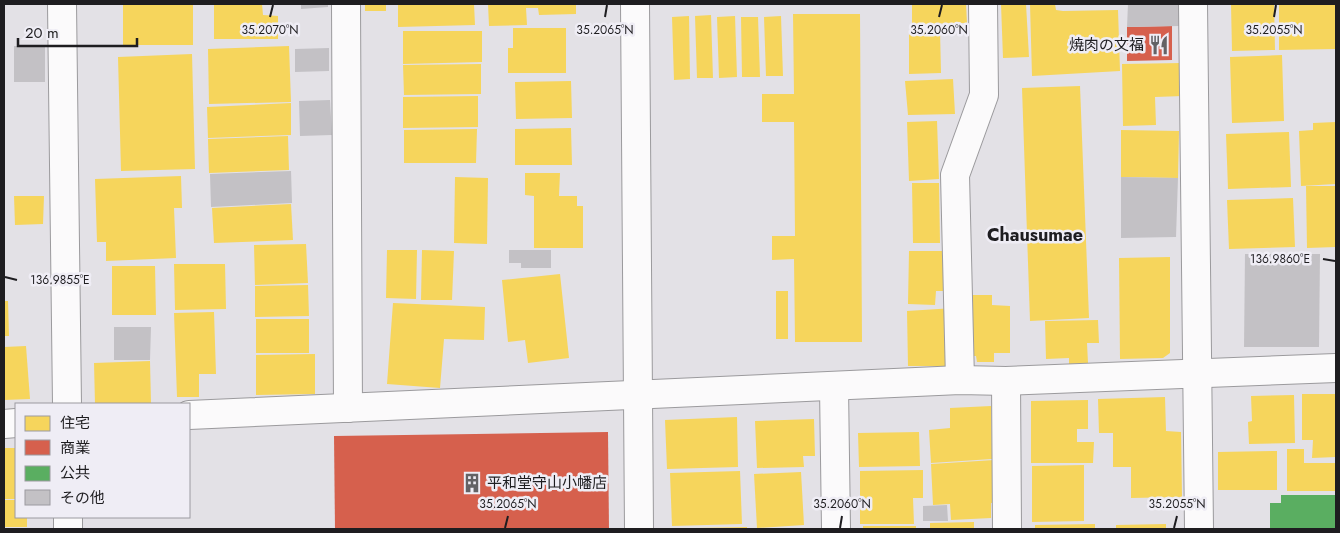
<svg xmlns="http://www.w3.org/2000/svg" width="1340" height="533" font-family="Jost,'Noto Sans JP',sans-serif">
<rect width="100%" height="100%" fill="#e3e1e6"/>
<!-- homes -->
<g fill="#f6d55c">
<rect x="123" y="4" width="70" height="41"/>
<path d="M214,4h48l1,11 15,1v23h-64z"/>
<rect x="365" y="4" width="21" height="7"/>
<path d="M398,4h76l1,21 -77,2z"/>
<path d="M488,4h88v10l-37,1 -1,-7h-12l1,17 -38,1z"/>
<path d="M912,4h54l1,19 -55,1z"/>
<path d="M1001,4h25l3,53 -26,1z"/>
<path d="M1030,4h25l1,6 7,1 55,-1 2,61 -88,5z"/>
<path d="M1231,4h43l1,46 -43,1z"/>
<path d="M1279,4h57v45l-57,1z"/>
<path d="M793,14h67l2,328h-67l-1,-83 -22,1v-24h23l-1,-114h-32v-28h32z"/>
<path d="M711,15l2,63h-16l-2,-62z"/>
<path d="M689,16l1,63 -16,1 -2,-63z"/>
<path d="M735,16l2,61 -18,1 -2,-61z"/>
<path d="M781,16l2,60h-17l-2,-59z"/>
<path d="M741,17h17l2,60h-18z"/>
<path d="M513,28h53v45h-58v-25h5z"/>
<path d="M940,30l1,43 -32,1v-43z"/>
<path d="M403,31h79v31l-79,2z"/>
<path d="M289,46l2,56 -82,2 -1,-55z"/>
<path d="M192,54l3,115 -74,2 -3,-114z"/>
<path d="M1282,55l2,66 -52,2 -2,-66z"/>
<path d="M1182,63l1,33 -28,1 1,28 -33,1 -1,-62z"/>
<path d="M481,64v30l-77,1 -1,-30z"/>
<path d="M953,79l2,35 -47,1 -3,-34z"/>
<path d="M571,81l1,37 -56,1 -1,-37z"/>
<path d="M1080,86l9,232 -59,3 -8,-233z"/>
<path d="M478,96v31l-75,1v-31z"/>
<path d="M291,103v32l-83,3 -1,-31z"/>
<path d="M937,121l2,58 -30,2 -2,-59z"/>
<path d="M1336,122v62l-35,2 -2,-55 14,-1v-7z"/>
<path d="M571,128l1,37h-57v-36z"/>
<path d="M477,129l-1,34h-72v-33z"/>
<path d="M1121,130l58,1 -1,47 -57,-1z"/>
<path d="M1289,132l2,55 -63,2 -2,-55z"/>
<path d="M288,136l1,34 -80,3 -1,-34z"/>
<path d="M525,173h35l-1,23h18v10h6v42h-49v-52l-9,-1z"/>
<path d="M181,176l1,32h-8l2,50 -70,3v-19h-9l-2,-63z"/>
<path d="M455,177l33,1 -1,66 -33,-1z"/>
<path d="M912,183h27l1,60h-27z"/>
<path d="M1306,186h30v61l-29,1z"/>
<path d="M14,196h30l-1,28 -28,1z"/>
<path d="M1293,198l2,49 -66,2 -2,-49z"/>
<path d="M291,204l2,36 -79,3 -2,-35z"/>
<path d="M306,244l2,39 -53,2 -1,-40z"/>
<path d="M387,250h30l-1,49 -30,-1z"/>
<path d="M422,250l32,1 -2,49h-31z"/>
<path d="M909,251h40l-1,40h-12l-1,14 -27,-1z"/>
<path d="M1170,257v96l-7,5 -43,1 -1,-101z"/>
<path d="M174,264h51l1,45 -51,1z"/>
<path d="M112,266h43l1,49h-44z"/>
<path d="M560,274l9,84 -41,5 -3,-23 -17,2 -6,-62z"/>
<path d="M308,285l1,31 -54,1v-31z"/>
<rect x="776" y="291" width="12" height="48"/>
<path d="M968,295h24v10l18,1v47h-16v9h-17l-1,-6h-8z"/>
<path d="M4,301h4l1,35h-5z"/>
<path d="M393,303l92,4 -1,33 -40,-1 -4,49 -53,-4z"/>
<path d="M954,308v58h-46l-1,-55z"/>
<path d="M214,312l2,62h-17v23h-22l-3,-84z"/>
<rect x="256" y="319" width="53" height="34"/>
<path d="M1098,320l1,23h-12l1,20 -19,1v-6l-23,1 -1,-38z"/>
<path d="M26,346l4,53 -26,1v-53z"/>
<path d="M315,354v40l-59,1v-40z"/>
<path d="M150,361l1,43h-56l-1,-41z"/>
<path d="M1302,394h34v63l-24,1 1,-18h-11z"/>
<path d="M1294,395l1,48 -46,1 -1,-22 4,-1 -1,-25z"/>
<path d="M1165,397l1,34 15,1 1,65 -51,1v-31h-18v-34h-14l-1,-34z"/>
<path d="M1088,400v29h-11v13h17l-1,21h-62v-62z"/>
<path d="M991,406l1,53 -61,4 -2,-33 21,-2v-20z"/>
<path d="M737,417l1,50 -71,2 -2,-49z"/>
<path d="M814,419l1,37h-12l1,11 -47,1 -2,-47z"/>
<path d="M919,432l1,34 -61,1 -1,-34z"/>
<rect x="4" y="448" width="12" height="51"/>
<path d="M1287,449h17v14h32v28h-49z"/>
<path d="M1277,451v39h-59v-38z"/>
<path d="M994,460l3,43h-6v15l-40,2 -1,-16 -17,1 -2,-41z"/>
<path d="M1084,465v56l-52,1v-56z"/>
<path d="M923,470v28h-10l1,26h-54v-53z"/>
<path d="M740,471l2,53 -70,2 -2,-53z"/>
<path d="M801,472l3,53 -47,3 -3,-54z"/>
<path d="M4,500h12v17h11v10h-23z"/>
<path d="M974,522v7h-44v-6z"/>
<path d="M1095,524v5h-60v-4z"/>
<path d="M1166,524v5h-50v-4z"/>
<rect x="863" y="526" width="53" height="3"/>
<path d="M747,527v2h-52v-1z"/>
</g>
<!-- shops -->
<g fill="#d6604d">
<path d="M1172,26v34l-45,1v-34z"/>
<path d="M608,432l1,97h-274l-1,-93z"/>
</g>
<!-- public -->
<path fill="#5aae61" d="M1281,495h55v34h-66v-26h11z"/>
<!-- building -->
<g fill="#c3c1c5">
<path d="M301,4h27v3l-27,2z"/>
<path d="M1128,4h51v22l-52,1z"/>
<rect x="14" y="46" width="31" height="36"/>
<path d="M329,48v23l-34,1v-23z"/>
<path d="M330,100l2,35 -32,1 -1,-35z"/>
<path d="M291,171l1,32 -81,4 -1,-33z"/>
<path d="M1121,177l57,1 -2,59 -55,1z"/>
<path d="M509,250h42v18h-30v-5h-12z"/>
<path d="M1245,254h75l-1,93h-75z"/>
<path d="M114,327h37l-1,33h-36z"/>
<path d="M947,505l1,16h-25v-15z"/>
</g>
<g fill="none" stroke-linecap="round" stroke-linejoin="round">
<defs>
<g id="minor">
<path d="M62,4l5,400"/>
<path d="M346,4l2,404"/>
<path d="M635,4l4,525"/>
<path d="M1193,4l6,525"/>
<path d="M960,380l-5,-205 29,-80 -1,-91"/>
<path d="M1006,381l1,148"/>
<path d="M834,387l2,142"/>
<path d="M189,415l771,-35 46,1 330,-13"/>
<path d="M4,424l12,-1"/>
<path d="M68,517v12"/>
</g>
</defs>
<!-- minor casing -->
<use href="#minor" stroke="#9b9a9d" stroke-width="30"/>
<!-- minor -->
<use href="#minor" stroke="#fbfafb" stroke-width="28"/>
</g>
<!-- ticks -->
<path fill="none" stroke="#1e1d20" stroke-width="2" d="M270,17l3,-12M605,17l2,-12M939,17l3,-12M1274,17l2,-12M1323,259l12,2M5,277l12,3M505,528l3,-12M840,528l2,-12M1174,528l3,-12"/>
<!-- icons -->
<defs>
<symbol id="restaurant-bare" viewBox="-9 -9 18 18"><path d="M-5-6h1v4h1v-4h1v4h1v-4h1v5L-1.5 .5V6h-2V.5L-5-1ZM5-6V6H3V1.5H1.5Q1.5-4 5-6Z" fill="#636265" stroke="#efedf5" stroke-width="2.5" paint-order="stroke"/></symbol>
<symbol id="building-bare" viewBox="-9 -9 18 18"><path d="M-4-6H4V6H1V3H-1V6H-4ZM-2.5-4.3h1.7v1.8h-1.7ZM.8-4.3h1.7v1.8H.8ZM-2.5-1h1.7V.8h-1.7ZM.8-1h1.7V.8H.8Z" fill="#636265" stroke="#efedf5" stroke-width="2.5" paint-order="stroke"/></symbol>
</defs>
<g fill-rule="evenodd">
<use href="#restaurant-bare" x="1145" y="31" width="28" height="28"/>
<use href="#building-bare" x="458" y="469" width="28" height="28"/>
</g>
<g text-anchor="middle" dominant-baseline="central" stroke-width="5" stroke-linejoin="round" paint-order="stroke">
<!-- poi labels -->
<g font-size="15" fill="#1e1d20" stroke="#efedf5" text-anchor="end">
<text x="1144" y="45">焼肉の文福</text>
<text x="487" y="483" text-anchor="start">平和堂守山小幡店</text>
</g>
<!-- quarter labels -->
<g font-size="18" font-weight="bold" fill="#1e1d20" stroke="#efedf5">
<text x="1035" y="235">Chausumae</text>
</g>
</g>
<g font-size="12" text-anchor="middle" fill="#1e1d20" stroke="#efedf5" stroke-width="5" stroke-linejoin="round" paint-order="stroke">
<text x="270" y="34">35.2070°N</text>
<text x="605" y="34">35.2065°N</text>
<text x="939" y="34">35.2060°N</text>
<text x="1274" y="34">35.2055°N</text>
<text x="1280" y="263">136.9860°E</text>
<text x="60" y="284">136.9855°E</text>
<text x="508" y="508">35.2065°N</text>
<text x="842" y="508">35.2060°N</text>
<text x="1177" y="508">35.2055°N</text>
</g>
<!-- border -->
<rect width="1340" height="533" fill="none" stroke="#1e1d20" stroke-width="10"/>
<!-- legend -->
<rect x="15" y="403" width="175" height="115" fill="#efedf5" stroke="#9b9aa0"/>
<rect x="25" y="416" width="25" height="15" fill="#f6d55c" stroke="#9b9aa0"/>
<text x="60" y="428" font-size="15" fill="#1e1d20">住宅</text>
<rect x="25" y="440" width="25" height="15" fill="#d6604d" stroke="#9b9aa0"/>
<text x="60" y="453" font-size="15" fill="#1e1d20">商業</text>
<rect x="25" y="466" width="25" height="15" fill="#5aae61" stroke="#9b9aa0"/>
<text x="60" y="478" font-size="15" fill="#1e1d20">公共</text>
<rect x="25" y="490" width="25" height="15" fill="#c3c1c5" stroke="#9b9aa0"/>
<text x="60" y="503" font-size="15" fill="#1e1d20">その他</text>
<!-- scale -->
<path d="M18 38v8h119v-8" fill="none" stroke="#1e1d20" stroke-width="2.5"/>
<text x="25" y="38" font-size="15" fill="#1e1d20" stroke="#efedf5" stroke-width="4" paint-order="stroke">20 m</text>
</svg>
